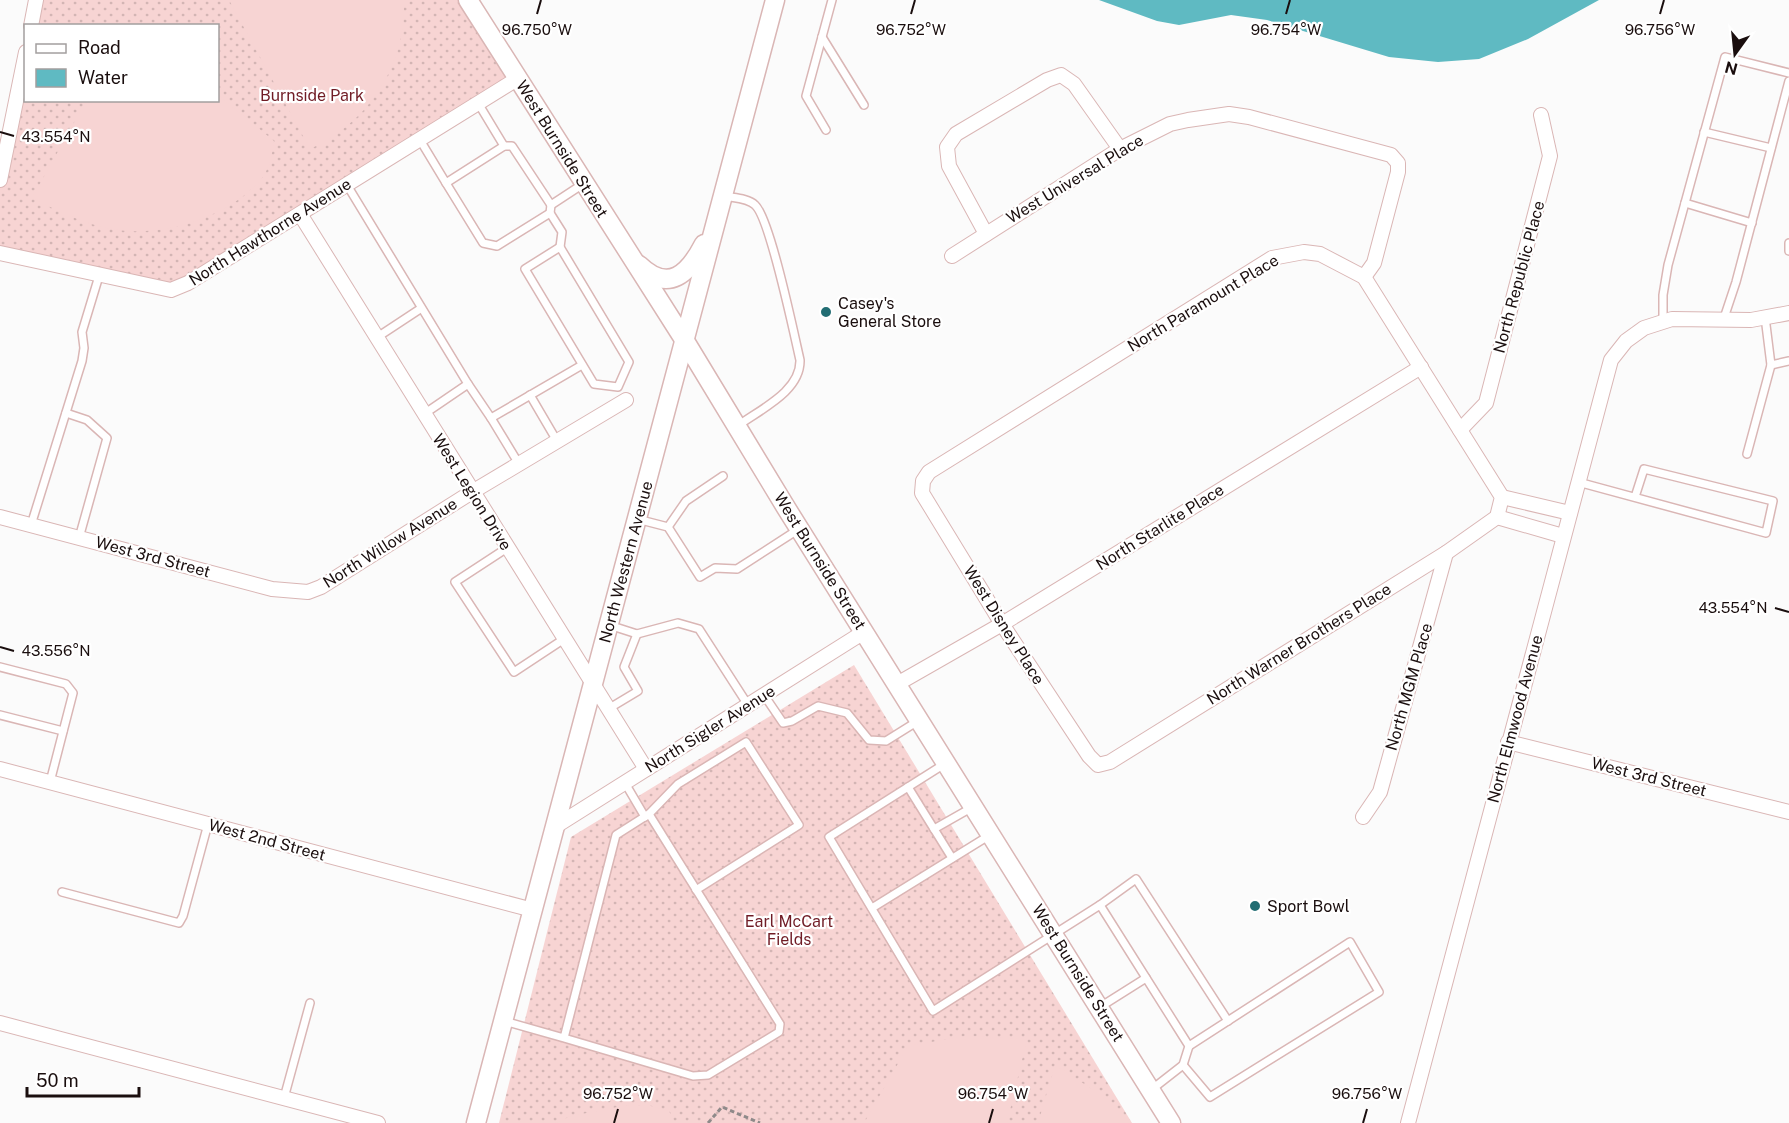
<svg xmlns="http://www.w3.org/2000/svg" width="1789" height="1123" font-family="'Public Sans',sans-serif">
<defs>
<pattern id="grass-dots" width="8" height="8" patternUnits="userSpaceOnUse" patternTransform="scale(1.5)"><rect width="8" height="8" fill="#f7d4d3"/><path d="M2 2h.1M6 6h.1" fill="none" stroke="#d3b5b4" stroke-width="1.8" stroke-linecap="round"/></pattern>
</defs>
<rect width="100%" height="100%" fill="#fbfbfb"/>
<!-- grass -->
<g fill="url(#grass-dots)">
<path d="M36,0h432l49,79 -346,211 -171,-37v-73l25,-128 1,48h192v-74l-187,-1z"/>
<path d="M854,665l278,458h-633l72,-286z"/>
</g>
<!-- garden -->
<g fill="#f7d4d3">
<path d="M229,0h175c2,66 -35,122 -94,149z"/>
<path d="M218,95l56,46c-2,15 -5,31 -16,42 -32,33 -86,51 -130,48 -34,-2 -66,-18 -96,-33l54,-97 132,-1z"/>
<path d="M966,1036l61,3 -20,84h-143l44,-77z"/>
<path d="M1055,1065l37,24 34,34h-88z"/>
<path d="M628,1105l23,1 18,5 6,12h-120l16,-7z"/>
</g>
<!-- water -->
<path fill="#5fbac2" d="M1099,0h500l-71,39 -49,20 -41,3 -49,-5 -122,-37 -36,-5 -52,10 -22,-4z"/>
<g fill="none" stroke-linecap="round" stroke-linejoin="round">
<defs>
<g id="lane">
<path d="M822,37l42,68"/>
<path d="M826,130l-20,-34 26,-96"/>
<path d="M1704,132l67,16"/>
<path d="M420,140l26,43 58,-37 -26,-43"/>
<path d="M504,146h8l39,59 32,-21"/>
<path d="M446,183l37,60 14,3 53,-33 1,-8"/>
<path d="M347,185l121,199"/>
<path d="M724,196c9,2 24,2 31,9 15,13 39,129 45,155 1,31 -39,49 -61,65"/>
<path d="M1685,203l67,20"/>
<path d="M550,213l12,19 -2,15"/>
<path d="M1789,243v8"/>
<path d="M560,247l69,115 -11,25 -24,-3 -69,-115z"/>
<path d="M1765,317l6,48 18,-4"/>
<path d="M1723,321l13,-39 53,-201"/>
<path d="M1663,322v-27l5,-30 57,-208 64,16"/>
<path d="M376,338l44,-29"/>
<path d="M530,395l27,46"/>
<path d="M66,413l21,7 20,18 -28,100"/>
<path d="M424,414l44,-30 23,34"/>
<path d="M1747,454l24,-89"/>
<path d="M519,464l-28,-46 91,-53"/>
<path d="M1578,482l188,51 7,-32 -129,-32 -9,28"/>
<path d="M637,519l31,8 32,50 15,-9 22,1 62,-40"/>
<path d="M31,525l51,-164 2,-13 -2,-16 17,-56"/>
<path d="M668,527l18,-26 37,-25"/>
<path d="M507,548l-52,34 59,90 50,-33"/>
<path d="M609,625l28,9 41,-11 21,6 49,76"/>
<path d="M0,667l66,17 7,9 -23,89"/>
<path d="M764,695l19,28 9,-2 26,-15 29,7 22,27 17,1 32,-20"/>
<path d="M608,709l30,-18 -14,-24 13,-33"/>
<path d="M0,715l63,16"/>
<path d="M946,763l-117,74 104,174 167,-106 89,141 -6,19 -32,25"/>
<path d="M625,783l20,34"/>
<path d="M908,787l44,71"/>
<path d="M649,814l29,-30 68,-42 53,83 -103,65"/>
<path d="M934,829l37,-21"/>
<path d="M62,892l117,31 4,-7 25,-92"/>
<path d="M1100,905l36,-26 92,142"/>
<path d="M872,908l118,-73"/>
<path d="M1100,1007l46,-29"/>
<path d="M504,1021l60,17 52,-203 33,-21 131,210 -1,8 -71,43 -15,1 -129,-38"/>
<path d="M1183,1065l27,32 169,-105 -29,-50 -161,104"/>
<path d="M284,1098l26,-95"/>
</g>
<g id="street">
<path d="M31,26l5,-26"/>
<path d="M0,180l26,-128"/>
<path d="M300,214l346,555"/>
<path d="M986,234l-37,-68 -2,-19 9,-13 91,-54 14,-5 13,9 46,65"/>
<path d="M1304,252l16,2 44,23 138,220 -5,20 -51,36 -336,209 -12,3 -9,-9 -87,-132 -80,-131 1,-12 6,-9 343,-214z"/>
<path d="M0,253l171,37 17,-7 329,-204"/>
<path d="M952,256l168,-107 50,-25 18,-4 41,-6 20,3 142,38 7,8v9l-24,91 -10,14"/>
<path d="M1460,430l26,-27 64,-247 -9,-41"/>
<path d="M1502,497l68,16"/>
<path d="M0,517l272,72 36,3 13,-5 151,-95 154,-92"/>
<path d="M1497,517l66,19"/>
<path d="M897,684l105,-60 419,-257"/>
<path d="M1508,742l281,70"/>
<path d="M0,769l533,141"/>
<path d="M1363,817l17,-25 66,-239"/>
<path d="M556,826l308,-194"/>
<path d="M0,1023l378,100"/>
<path d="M1408,1123l203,-763 15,-19 18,-13 28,-9 79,1 38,-7"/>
</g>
<g id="secondary">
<path d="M468,0l217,341 100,165 386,617"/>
<path d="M639,265c30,29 50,8 65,-21"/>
<path d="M476,1123l299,-1123"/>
</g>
</defs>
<!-- lane casing -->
<use href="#lane" stroke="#dab6b5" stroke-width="10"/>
<!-- street casing -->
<use href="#street" stroke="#dab6b5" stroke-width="16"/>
<!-- secondary casing -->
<use href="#secondary" stroke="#dab6b5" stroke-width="21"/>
<!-- path -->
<path stroke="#8f8a8a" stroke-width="3" stroke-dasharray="4.5 3" stroke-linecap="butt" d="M708,1123l14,-16 38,16"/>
<!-- lane -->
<use href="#lane" stroke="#fff" stroke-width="7"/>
<!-- street -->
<use href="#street" stroke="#fff" stroke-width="14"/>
<!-- secondary -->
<use href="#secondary" stroke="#fff" stroke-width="18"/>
</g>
<!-- ticks -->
<path fill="none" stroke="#1a0e0e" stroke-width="2" d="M537,14l4,-14M911,14l4,-14M1286,14l4,-14M1660,14l4,-14M0,132l14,4M1775,608l14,4M0,647l14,4M614,1123l4,-14M989,1123l4,-14M1363,1123l4,-14"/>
<!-- markers -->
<g fill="#226d73" stroke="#fff" stroke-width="2">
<circle cx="826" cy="312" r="6"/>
<circle cx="1255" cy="906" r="6"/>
</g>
<g text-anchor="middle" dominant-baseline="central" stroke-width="4.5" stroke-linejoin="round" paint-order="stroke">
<!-- park labels -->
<g font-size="16" fill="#701c25" stroke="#fff">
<text x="312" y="95">Burnside Park</text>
<text x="789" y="921">Earl McCart<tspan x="789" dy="18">Fields</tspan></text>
</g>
<!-- street labels -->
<g font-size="16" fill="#1a0e0e" stroke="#fff">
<text transform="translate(562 149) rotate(58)">West Burnside Street</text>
<text transform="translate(1075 179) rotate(-31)">West Universal Place</text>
<text transform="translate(270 232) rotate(-32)">North Hawthorne Avenue</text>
<text transform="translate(1519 277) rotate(-75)">North Republic Place</text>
<text transform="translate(1203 303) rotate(-31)">North Paramount Place</text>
<text transform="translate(472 492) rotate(58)">West Legion Drive</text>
<text transform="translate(1160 527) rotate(-32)">North Starlite Place</text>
<text transform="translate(390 543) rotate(-32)">North Willow Avenue</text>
<text transform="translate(153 557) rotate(15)">West 3rd Street</text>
<text transform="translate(820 561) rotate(58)">West Burnside Street</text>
<text transform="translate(626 562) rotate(-75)">North Western Avenue</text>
<text transform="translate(1004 625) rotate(58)">West Disney Place</text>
<text transform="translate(1299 644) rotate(-32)">North Warner Brothers Place</text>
<text transform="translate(1409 687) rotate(-74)">North MGM Place</text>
<text transform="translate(1515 719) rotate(-75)">North Elmwood Avenue</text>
<text transform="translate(710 729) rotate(-32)">North Sigler Avenue</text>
<text transform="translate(1649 777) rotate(14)">West 3rd Street</text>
<text transform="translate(267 840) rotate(15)">West 2nd Street</text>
<text transform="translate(1078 973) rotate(58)">West Burnside Street</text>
</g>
<!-- poi labels -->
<g font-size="16" fill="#1a0e0e" stroke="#fff" text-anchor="start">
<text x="838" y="303">Casey's<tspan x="838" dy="18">General Store</tspan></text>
<text x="1267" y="906">Sport Bowl</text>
</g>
</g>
<g font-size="15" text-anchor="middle" fill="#1a0e0e" stroke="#fff" stroke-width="4.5" stroke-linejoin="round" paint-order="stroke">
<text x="537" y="35">96.750°W</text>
<text x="911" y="35">96.752°W</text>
<text x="1286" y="35">96.754°W</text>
<text x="1660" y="35">96.756°W</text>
<text x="56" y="142">43.554°N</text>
<text x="1733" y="613">43.554°N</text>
<text x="56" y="656">43.556°N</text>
<text x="618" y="1099">96.752°W</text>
<text x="993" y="1099">96.754°W</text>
<text x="1367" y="1099">96.756°W</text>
</g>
<!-- legend -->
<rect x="24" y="24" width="195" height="78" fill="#ffffff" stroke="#a39f9f" stroke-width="1.5"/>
<rect x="36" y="44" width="30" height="9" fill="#ffffff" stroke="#a39f9f" stroke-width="1.5"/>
<text x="78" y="54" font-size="18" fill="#1a0e0e">Road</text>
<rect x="36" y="69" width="30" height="18" fill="#5fbac2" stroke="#a39f9f" stroke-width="1.5"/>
<text x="78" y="84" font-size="18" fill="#1a0e0e">Water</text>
<!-- north arrow -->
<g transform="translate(1735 54) rotate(195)" stroke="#ffffff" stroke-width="4.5" paint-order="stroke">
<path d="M0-4.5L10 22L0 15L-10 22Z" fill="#1a0e0e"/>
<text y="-9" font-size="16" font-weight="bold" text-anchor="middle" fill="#1a0e0e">N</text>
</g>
<!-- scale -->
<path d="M27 1087v9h112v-9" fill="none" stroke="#1a0e0e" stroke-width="3"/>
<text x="36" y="1087" font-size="18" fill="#1a0e0e" stroke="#ffffff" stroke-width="4.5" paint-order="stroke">50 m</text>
</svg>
